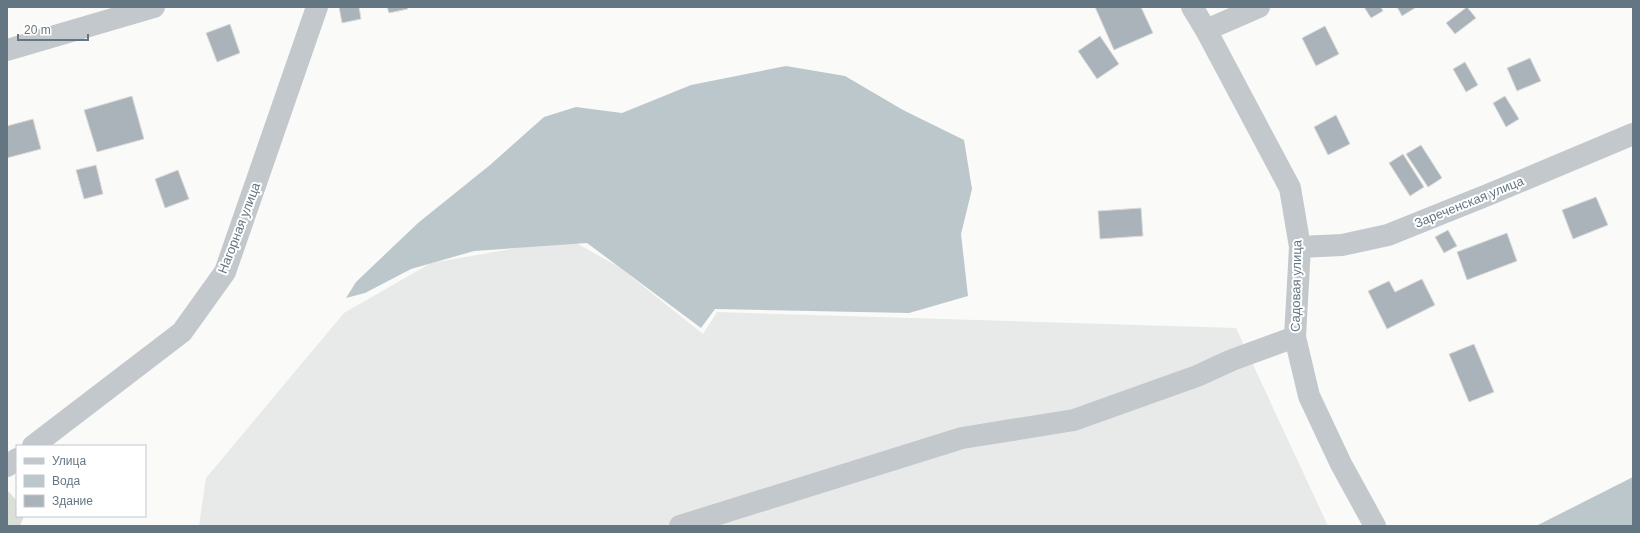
<svg xmlns="http://www.w3.org/2000/svg" width="1640" height="533" font-family="Arial,sans-serif">
<rect width="100%" height="100%" fill="#fafaf8"/>
<!-- built -->
<path fill="#e8e9e9" d="M569,239l50,28 84,67 14,-22 519,16 92,198h-1129l7,-48 138,-165 87,-50z"/>
<!-- green -->
<path fill="#dadfd7" d="M7,490l10,11v15h7l-4,10h-13z"/>
<!-- water -->
<g fill="#bbc7cb">
<path d="M786,66l59,10 58,34 61,30 8,49 -11,45 7,62 -59,17 -194,-4 -14,19 -114,-85 -113,8 -63,18 -46,24 -19,5 10,-16 62,-59 72,-58 54,-48 32,-10 46,6 69,-28z"/>
<path d="M1633,477v49h-97z"/>
</g>
<!-- building -->
<g fill="#aab3b9" stroke="#dcdcda">
<path d="M339,7h20l2,12 -19,4z"/>
<path d="M387,7h20l1,2 -19,4z"/>
<path d="M1095,7h46l12,26 -39,17z"/>
<path d="M1364,7h17l2,4 -12,7z"/>
<path d="M1397,7h17l1,1 -13,8z"/>
<path d="M1467,7l9,11 -21,16 -9,-11z"/>
<path d="M230,24l10,29 -23,9 -11,-29z"/>
<path d="M1325,26l14,28 -23,12 -14,-28z"/>
<path d="M1100,36l19,28 -22,15 -19,-28z"/>
<path d="M1530,58l11,23 -24,10 -10,-23z"/>
<path d="M1465,62l13,23 -12,7 -13,-23z"/>
<path d="M132,96l12,43 -47,13 -13,-42z"/>
<path d="M1505,96l14,23 -13,8 -13,-24z"/>
<path d="M1336,115l14,29 -22,11 -14,-28z"/>
<path d="M33,119l8,30 -34,9v-32z"/>
<path d="M1421,145l21,33 -14,9 -22,-33z"/>
<path d="M1403,154l21,33 -14,9 -21,-33z"/>
<path d="M96,165l7,29 -19,5 -8,-29z"/>
<path d="M178,170l11,29 -24,9 -10,-29z"/>
<path d="M1596,197l12,28 -35,14 -11,-29z"/>
<path d="M1141,208l2,28 -43,3 -2,-28z"/>
<path d="M1448,230l9,16 -13,7 -9,-16z"/>
<path d="M1507,233l10,28 -50,19 -10,-28z"/>
<path d="M1422,279l13,26 -48,24 -19,-38 21,-10 6,11z"/>
<path d="M1474,344l20,48 -25,10 -20,-48z"/>
</g>
<g fill="none" stroke-linecap="round" stroke-linejoin="round">
<!-- minor -->
<g stroke="#c3c8cc" stroke-width="22">
<path d="M1192,7l14,23 84,158 10,59 -5,90 14,59 32,68 34,62"/>
<path d="M1206,30l53,-23"/>
<path d="M7,50l147,-43"/>
<path d="M1300,247l42,-2 46,-10 102,-41 143,-60"/>
<path d="M33,446l149,-114 43,-60 92,-265"/>
<path d="M7,466l10,-7"/>
<path d="M680,526l282,-88 112,-18 123,-44 35,-16 63,-23"/>
</g>
</g>
<g text-anchor="middle" dominant-baseline="central" stroke-width="4" stroke-linejoin="round" paint-order="stroke">
<!-- street labels -->
<g font-size="13" fill="#657683" stroke="#fff">
<text transform="translate(1469 202) rotate(-22)">Зареченская улица</text>
<text transform="translate(239 228) rotate(-69)">Нагорная улица</text>
<text transform="translate(1296 286) rotate(-89)">Садовая улица</text>
</g>
</g>
<!-- border -->
<rect width="1640" height="533" fill="none" stroke="#657683" stroke-width="16"/>
<!-- legend -->
<rect x="16" y="445" width="130" height="72" fill="#ffffff" stroke="#c1c8cd"/>
<rect x="24" y="458" width="20" height="6" fill="#c3c8cc" stroke="#c1c8cd"/>
<text x="52" y="465" font-size="12" fill="#657683">Улица</text>
<rect x="24" y="475" width="20" height="12" fill="#bbc7cb" stroke="#c1c8cd"/>
<text x="52" y="485" font-size="12" fill="#657683">Вода</text>
<rect x="24" y="495" width="20" height="12" fill="#aab3b9" stroke="#c1c8cd"/>
<text x="52" y="505" font-size="12" fill="#657683">Здание</text>
<!-- scale -->
<path d="M18 34v6h70v-6" fill="none" stroke="#657683" stroke-width="2"/>
<text x="24" y="34" font-size="12" fill="#657683" stroke="#ffffff" stroke-width="3" paint-order="stroke">20 m</text>
</svg>
